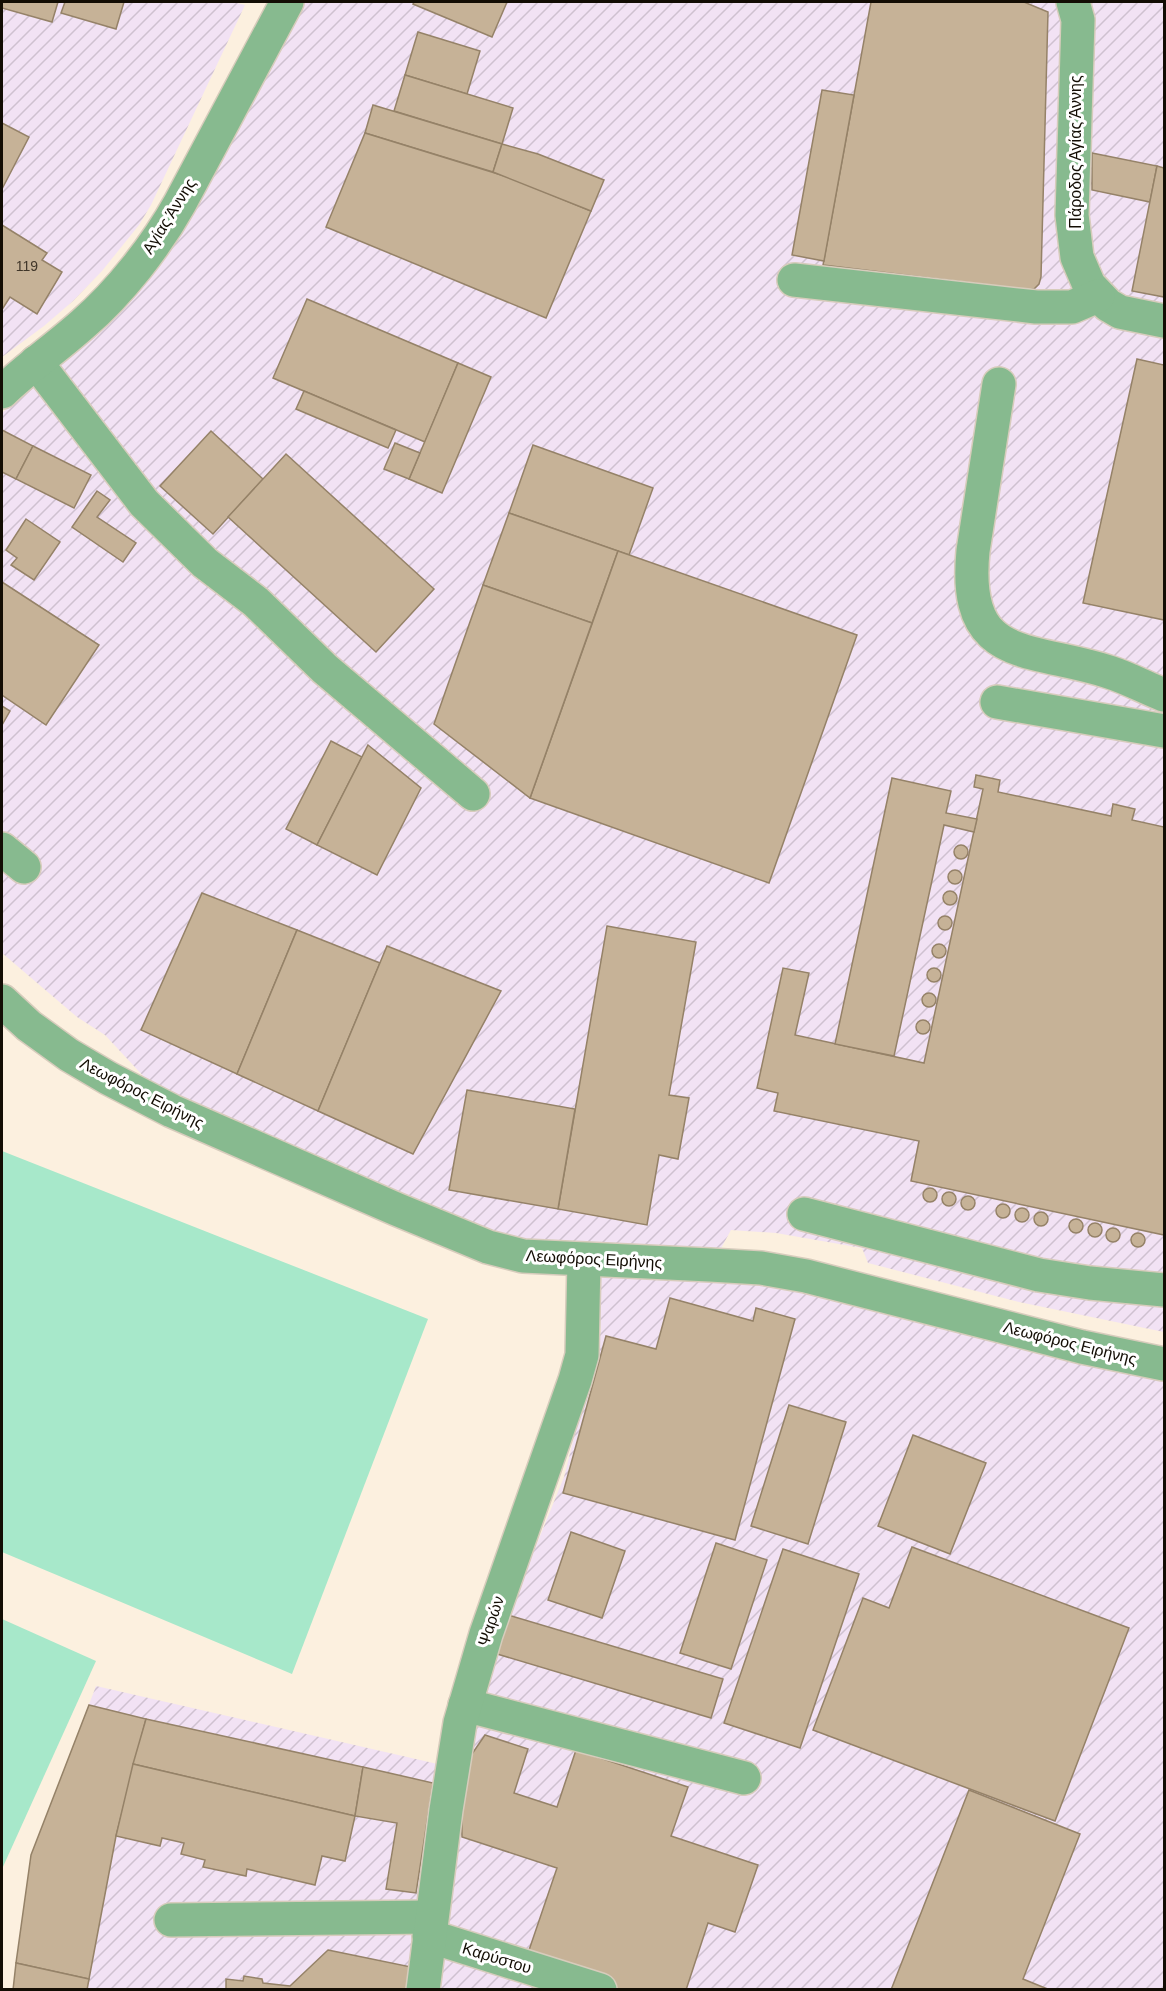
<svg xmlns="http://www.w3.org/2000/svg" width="1166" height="1991" font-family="Helvetica,sans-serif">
<defs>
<pattern id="industrial-furrows" width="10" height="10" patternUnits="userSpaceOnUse" patternTransform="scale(1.5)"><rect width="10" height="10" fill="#f2e2f4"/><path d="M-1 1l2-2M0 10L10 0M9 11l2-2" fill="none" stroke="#cfc1d0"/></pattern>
</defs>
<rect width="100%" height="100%" fill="#fcf0df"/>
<!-- industrial -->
<g fill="url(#industrial-furrows)">
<path d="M2,2h231l12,3 -94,200 -12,20 -37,46 -29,30 -29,25 -42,31z"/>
<path d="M298,2h866v1330l-145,-30 -151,-39 -6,-15 -86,-15 -45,-3 -11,20 -207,-8 -353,-148 -55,-59 -28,-18 -75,-64v-540l91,-75 26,-25 37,-48z"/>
<path d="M691,1274l65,5 408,96v614l-730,1 27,-220 47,-155 56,-138 37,-146 -4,-54z"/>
<path d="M96,1686l346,79 -28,224 -400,1 37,-185z"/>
</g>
<!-- garden -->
<g fill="#a7e8ca">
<path d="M2,1151l426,168 -136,355 -290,-122z"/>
<path d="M2,1619l94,42 -94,208z"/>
</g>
<!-- building -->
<g fill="#c6b297" stroke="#958268" stroke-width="1.5">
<path d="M2,2h56l-6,20 -50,-14z"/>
<path d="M65,2h59l-8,27 -55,-16z"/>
<path d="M414,2h93l-15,35 -79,-33z"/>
<path d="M871,2h153l24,10 -7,265 -2,7 -5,5 -5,1 -206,-25z"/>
<path d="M418,32l62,19 -13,43 -62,-19z"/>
<path d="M405,75l108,33 -11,36 -108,-33z"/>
<path d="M822,90l32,5 -30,166 -32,-6z"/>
<path d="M373,105l129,39 -9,28 -128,-39z"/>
<path d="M2,123l27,14 -27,52z"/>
<path d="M365,133l146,45 80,33 -45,107 -220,-91z"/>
<path d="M502,144l36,10 66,26 -13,31 -98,-39z"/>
<path d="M1092,153l65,13 -7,36 -58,-12z"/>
<path d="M1157,166l7,2v129l-32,-6z"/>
<path d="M2,225l45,28 -5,7 20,12 -25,42 -27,-17 -7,11 -1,-1z"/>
<path d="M307,299l151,64 -33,79 -152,-64z"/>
<path d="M1137,359l27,6v255l-81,-17z"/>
<path d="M458,363l33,14 -49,116 -33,-14z"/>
<path d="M304,391l92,39 -8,18 -92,-39z"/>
<path d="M2,430l31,16 -17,33 -14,-7z"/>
<path d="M211,431l52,48 -50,55 -53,-48z"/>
<path d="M395,443l25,10 -11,26 -25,-10z"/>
<path d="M533,445l120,43 -24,67 -120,-42z"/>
<path d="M33,446l58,29 -17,33 -58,-29z"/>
<path d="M286,454l148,135 -58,63 -148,-135z"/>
<path d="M97,491l13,9 -13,17 39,26 -13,19 -51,-35z"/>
<path d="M509,513l109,38 -26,72 -109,-38z"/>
<path d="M26,519l34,23 -26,38 -23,-15 6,-7 -11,-8z"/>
<path d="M618,551l239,84 -88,248 -239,-85z"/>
<path d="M2,582l97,63 -53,80 -44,-30z"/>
<path d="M483,585l109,38 -62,175 -96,-74z"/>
<path d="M2,706l8,5 -8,14z"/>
<path d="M331,741l31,16 -45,88 -31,-16z"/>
<path d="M368,745l53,43 -44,87 -60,-30z"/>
<path d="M976,775l24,5 -2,12 113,24 2,-12 22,5 -3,11 32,7v408l-253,-54 8,-40 -145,-30 4,-18 -21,-5 26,-120 26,5 -14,62 129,28 59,-274 -9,-2z"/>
<path d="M892,778l59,13 -5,22 31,6 -3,13 -30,-7 -50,231 -59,-12z"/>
<circle cx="961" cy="852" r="7"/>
<circle cx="955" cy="877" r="7"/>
<circle cx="950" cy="898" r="7"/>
<path d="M202,893l95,37 -60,144 -96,-44z"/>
<circle cx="945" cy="923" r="7"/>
<path d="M607,926l89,16 -27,153 20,3 -11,61 -19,-4 -12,70 -89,-16z"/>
<path d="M297,930l83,33 -62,148 -81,-37z"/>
<circle cx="939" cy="951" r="7"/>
<path d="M387,946l114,45 -88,163 -95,-43z"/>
<circle cx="934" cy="975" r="7"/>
<circle cx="929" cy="1000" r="7"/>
<circle cx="923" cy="1027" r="7"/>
<path d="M467,1090l108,19 -17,100 -109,-19z"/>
<circle cx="930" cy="1195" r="7"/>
<circle cx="949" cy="1199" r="7"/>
<circle cx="968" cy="1203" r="7"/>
<circle cx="1003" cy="1211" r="7"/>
<circle cx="1022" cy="1215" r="7"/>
<circle cx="1041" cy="1219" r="7"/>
<circle cx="1076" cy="1226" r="7"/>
<circle cx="1095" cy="1230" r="7"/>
<circle cx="1113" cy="1235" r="7"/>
<circle cx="1138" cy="1240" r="7"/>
<path d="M670,1298l83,23 3,-13 39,11 -60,221 -172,-47 43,-157 50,13z"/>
<path d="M789,1405l57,17 -38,122 -57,-18z"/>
<path d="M913,1435l73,28 -36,91 -72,-28z"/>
<path d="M571,1532l54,19 -23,67 -54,-18z"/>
<path d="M716,1543l51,17 -36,109 -51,-16z"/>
<path d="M912,1547l217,81 -74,193 -242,-91 50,-132 26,10z"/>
<path d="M783,1549l76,25 -59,174 -76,-25z"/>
<path d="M508,1615l215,64 -12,39 -214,-64z"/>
<path d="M89,1705l57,14 -30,117 -27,143 -73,-16 15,-108z"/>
<path d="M146,1719l217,48 -8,49 -222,-52z"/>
<path d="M485,1735l43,14 -14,44 43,14 19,-57 112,37 -17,49 87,29 -23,67 -27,-9 -22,67h-67l-93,-31 31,-91 -95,-31 -1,-67z"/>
<path d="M133,1764l222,52 -10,45 -23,-5 -7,29 -68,-16 -1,7 -43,-9 2,-7 -24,-6 3,-11 -22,-5 -2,8 -44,-10z"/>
<path d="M363,1767l70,16 -17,110 -30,-4 11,-66 -42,-7z"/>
<path d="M969,1790l111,44 -57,145 27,11h-159z"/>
<path d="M328,1950l88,18 -2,22h-188v-11l17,2 1,-5 18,3 1,4 27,3z"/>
<path d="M16,1963l73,16 -2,11h-74z"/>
</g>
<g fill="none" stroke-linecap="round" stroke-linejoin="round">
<defs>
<g id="minor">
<path d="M1073,2l5,18 -6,195 5,42 12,28 19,20 12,7 44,9"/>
<path d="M794,280l242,27h36l26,-11"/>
<path d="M36,362l108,141 61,60 51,39 69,67 148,125"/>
<path d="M999,384l-26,167c-11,113 56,95 136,121 19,6 37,16 55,23"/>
<path d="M2,392c25,-24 54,-44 81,-68 37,-32 73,-78 97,-121l107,-201"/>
<path d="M997,702l167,29"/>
<path d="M2,849l22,18"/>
<path d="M2,1001l27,25 40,29 39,23 64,33 224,98 92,38 35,9 187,9 51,3 45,8 276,71 82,17"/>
<path d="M804,1214l235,61 51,8 74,7"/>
<path d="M465,1705l279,73"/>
<path d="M171,1920l260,-3"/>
<path d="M429,1936l171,54"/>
<path d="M423,1990l23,-180 14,-87 26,-89 89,-254 7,-25 2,-95"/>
</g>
</defs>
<!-- minor casing -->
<use href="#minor" stroke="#d7ccbc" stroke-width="36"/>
<!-- minor -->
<use href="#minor" stroke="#87ba8f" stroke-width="33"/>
</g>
<g text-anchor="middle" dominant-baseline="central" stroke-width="6" stroke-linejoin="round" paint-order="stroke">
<!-- number labels -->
<g font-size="14" fill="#403629">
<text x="27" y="266">119</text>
</g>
<!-- street labels -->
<g font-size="16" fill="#130d04" stroke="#fff">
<text transform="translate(1075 152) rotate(-90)">Πάροδος Αγίας Άννης</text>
<text transform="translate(169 216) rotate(-58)">Αγίας Άννης</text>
<text transform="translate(142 1093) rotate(27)">Λεωφόρος Ειρήνης</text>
<text transform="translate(594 1259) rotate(3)">Λεωφόρος Ειρήνης</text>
<text transform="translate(1070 1343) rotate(14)">Λεωφόρος Ειρήνης</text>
<text transform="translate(491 1621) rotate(-72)">Ψαρών</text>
<text transform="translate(497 1958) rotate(17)">Καρύστου</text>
</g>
</g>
<!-- border -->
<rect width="1166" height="1991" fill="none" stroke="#130d04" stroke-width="6"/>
</svg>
